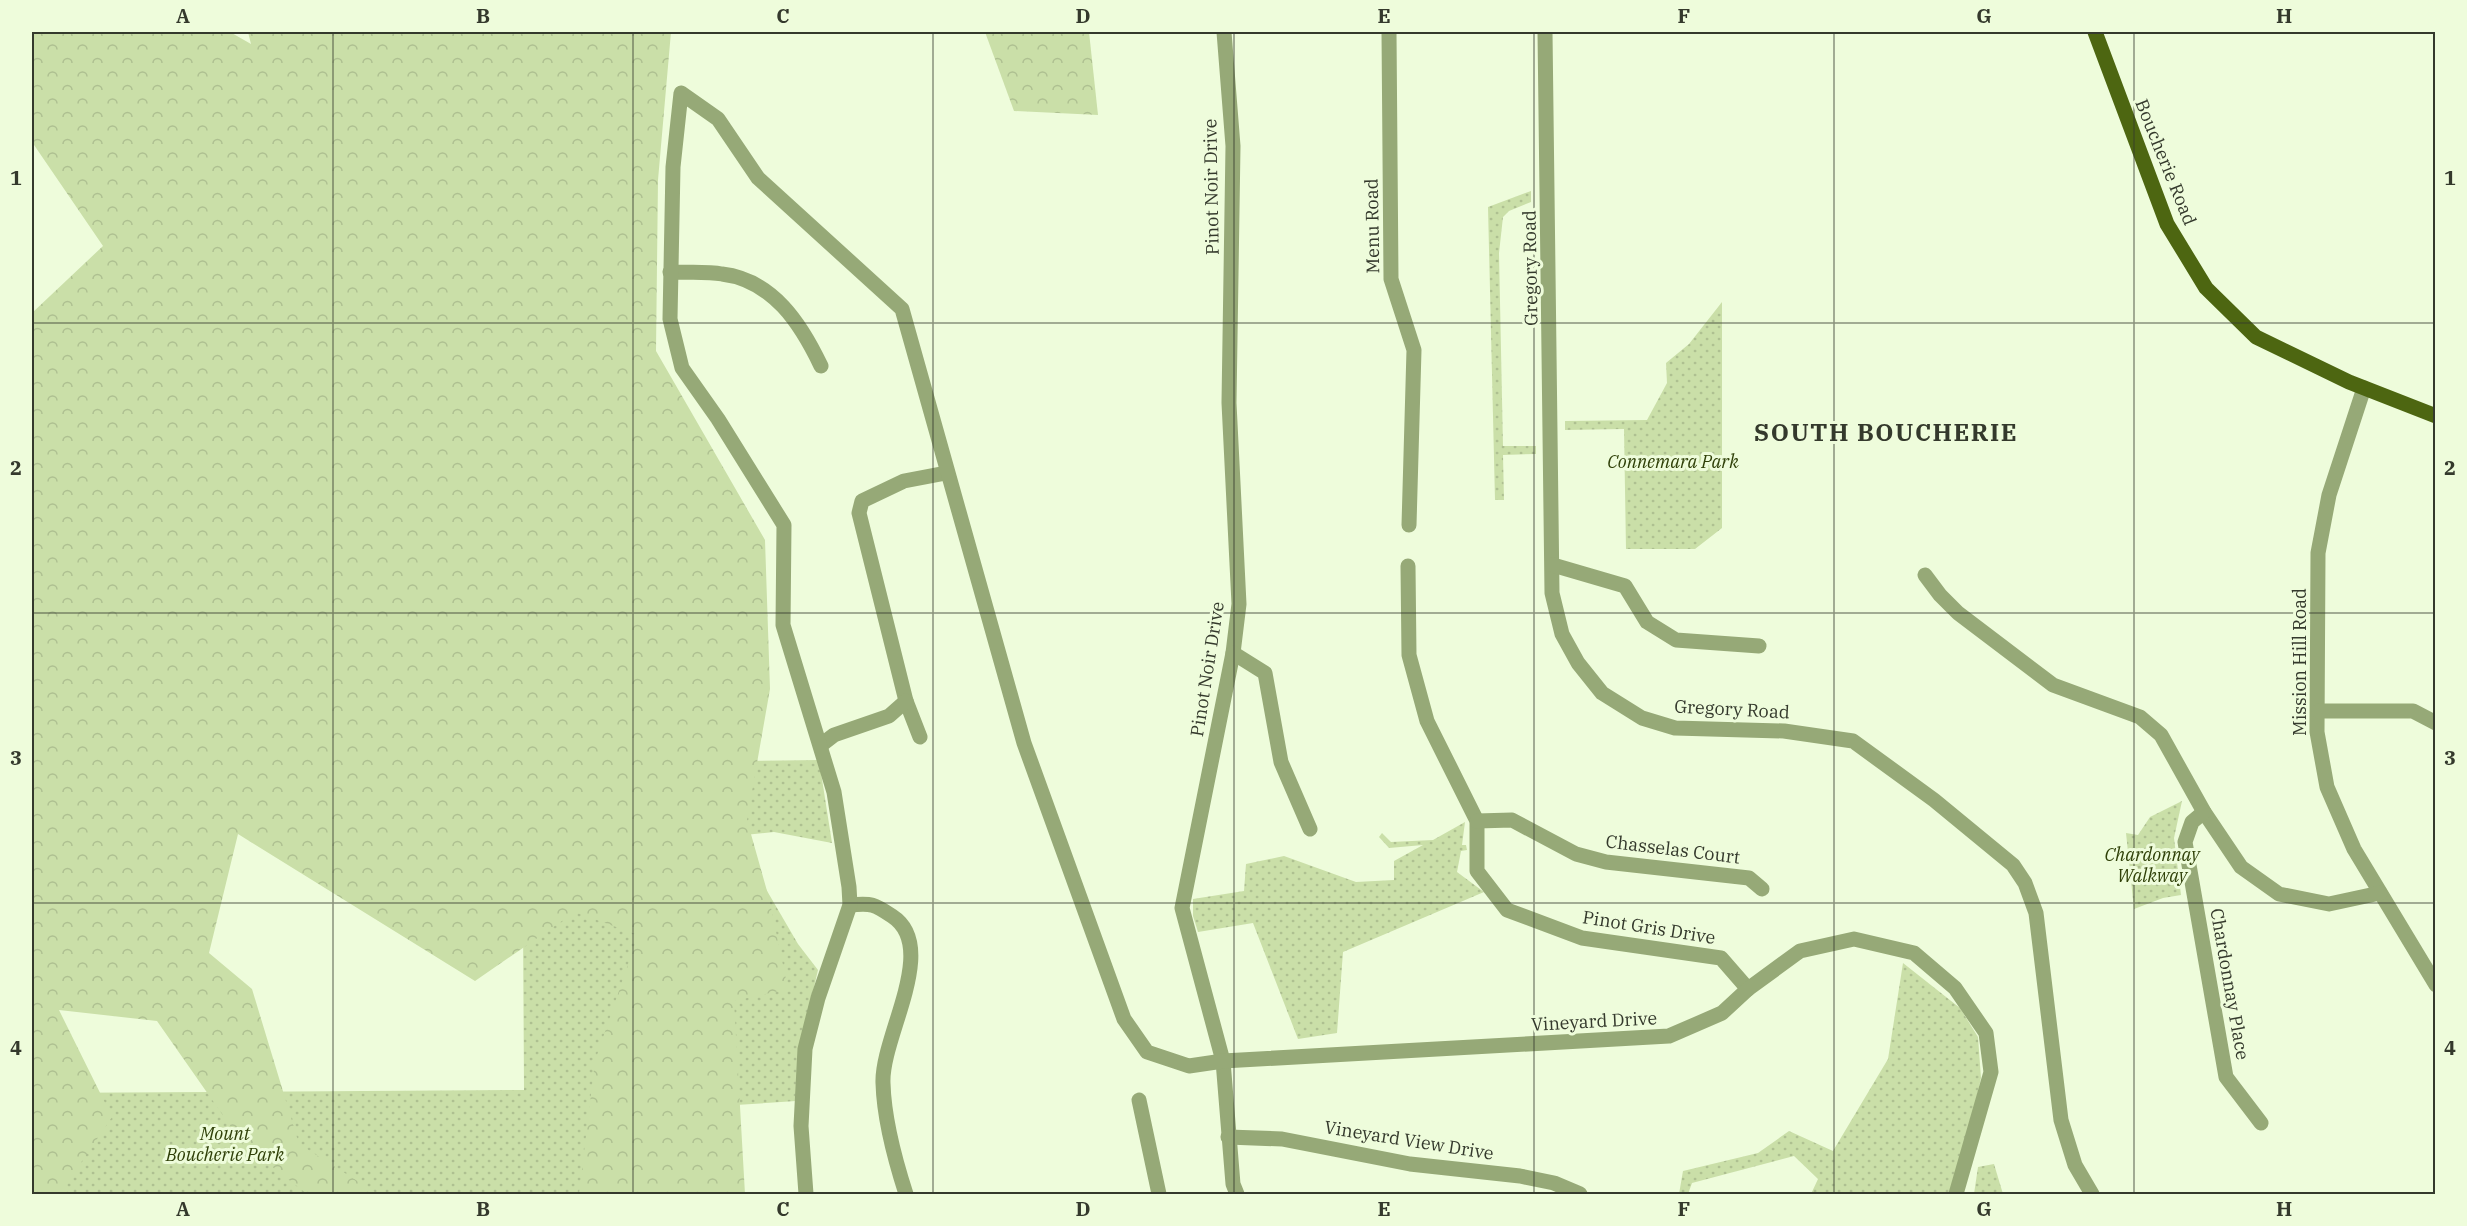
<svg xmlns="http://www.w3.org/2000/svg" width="2467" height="1226" font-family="'IBM Plex Serif',serif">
<defs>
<pattern id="grass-dots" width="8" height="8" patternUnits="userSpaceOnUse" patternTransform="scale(1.5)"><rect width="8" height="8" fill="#cadfa8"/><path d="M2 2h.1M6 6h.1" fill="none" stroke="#aec091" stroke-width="1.8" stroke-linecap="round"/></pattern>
<pattern id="forest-crowns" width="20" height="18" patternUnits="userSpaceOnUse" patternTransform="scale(1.5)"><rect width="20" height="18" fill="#cadfa8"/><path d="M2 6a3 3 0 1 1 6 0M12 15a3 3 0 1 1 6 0" fill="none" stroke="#aec091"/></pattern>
</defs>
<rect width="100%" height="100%" fill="#eefcdb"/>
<!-- grass -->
<g fill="url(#grass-dots)">
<path d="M1531,191v11l-22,9 -6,6 -4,36 4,193h33v8l-33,1 1,45h-9l-7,-293z"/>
<path d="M1722,302v226l-27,21h-69l-2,-120 -59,1v-9l82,-1 20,-37 -1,-20 23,-19z"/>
<path d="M522,750l212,11 85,-1 13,83 -58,-11 -39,4 63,108 20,26 -16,68 -6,63 -60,4 2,89h-706v-101l492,-3z"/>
<path d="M2182,801l-8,37 7,57 -18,3 -29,11 -8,-76 12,2 12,-18z"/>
<path d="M1465,822l-3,23h4l1,5 -6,1 -4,21 27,20 -141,60 -6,81 -39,6 -45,-116 -55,9 -5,-16v-17l51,-8 2,-27 38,-8 72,26 38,-2v-19l29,-16 -34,3 -10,-11 3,-4 9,9 42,-2z"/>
<path d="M1903,963l57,45 18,29 3,41 -26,116h-144l7,-15 -24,-23 -102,27 -4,11h-9l4,-23 75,-18 31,-22 44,20 55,-92z"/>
<path d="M1994,1164l9,30h-29l4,-27z"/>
</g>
<!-- forest -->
<g fill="url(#forest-crowns)">
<path d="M32,32h198l21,12 -3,-12h423l-13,148 -2,171 109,189 5,149 -23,131 22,78 19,91 -54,12 11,193h-166l16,-133 43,-126 -63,-23 -100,69 -237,-147 -29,119 43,36 47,155 79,50h-71l-64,-50 -86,-123 -98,-11 53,107 -47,69 4,8h-37v-881l71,-67 -71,-104z"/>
<path d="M985,32h104l9,83 -84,-4z"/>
</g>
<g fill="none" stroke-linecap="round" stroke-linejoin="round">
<!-- minor -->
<g stroke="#96a977" stroke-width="15">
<path d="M1224,32l9,114 -4,257 10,201 -6,49 -51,255 41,153 10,123 4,10"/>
<path d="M1389,32l2,247 23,71 -5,175"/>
<path d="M1545,32l7,561 10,41 16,29 24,30 40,25 33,10 109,3 69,10 81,59 79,65 12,18 11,30 25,207 14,45 17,29"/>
<path d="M670,272c17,1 36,-1 52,2 51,6 79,50 99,92"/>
<path d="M2364,388l-35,107 -11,58 -1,179 10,55 27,62 82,136"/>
<path d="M1553,565l72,21 22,36 29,18 83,6"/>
<path d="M1408,566l1,89 18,66 50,100v50l30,39 75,28 139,20 27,31"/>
<path d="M1925,575l15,20 18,18 95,72 87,32 21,18 43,77 37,55 38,27 50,10 51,-11"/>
<path d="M1233,653l32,20 16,89 29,67"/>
<path d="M2319,711h94l23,12"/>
<path d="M920,737l-14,-36 -47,-188 3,-12 42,-20 42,-8"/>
<path d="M821,745l13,-10 55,-19 17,-15"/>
<path d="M2204,812l-12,10 -7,20 41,235 35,46"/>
<path d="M1477,821l35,-1 64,34 30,8 143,16 13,11"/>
<path d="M850,905c22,-2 24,-1 42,11 48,31 -11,121 -9,167 1,37 12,77 23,111"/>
<path d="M1139,1100l20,94"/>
<path d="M1228,1137l54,2 128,25 110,12 34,7 26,11"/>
<path d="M806,1194l-5,-68 4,-77 13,-51 32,-93 -1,-18 -15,-95 -51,-167 1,-100 -66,-106 -36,-51 -12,-49 3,-152 8,-74 37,26 40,59 144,131 122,434 100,276 23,33 42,14 34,-5 446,-25 53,-23 26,-24 52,-38 54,-12 60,14 41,35 31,45 5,39 -35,122"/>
</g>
<!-- major -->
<path stroke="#4d6611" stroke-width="15" d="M2095,32l72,192 39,64 50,49 93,45 87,34"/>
</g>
<!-- grid -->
<path fill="none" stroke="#34392c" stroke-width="1.5" stroke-opacity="0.55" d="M333,32v1162M633,32v1162M933,32v1162M1234,32v1162M1534,32v1162M1834,32v1162M2134,32v1162M32,323h2404M32,613h2404M32,903h2404"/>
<g text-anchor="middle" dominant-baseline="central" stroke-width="6" stroke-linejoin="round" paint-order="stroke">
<!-- street labels -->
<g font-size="18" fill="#34392c" stroke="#eefcdb">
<text transform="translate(2166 162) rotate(68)">Boucherie Road</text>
<text transform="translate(1211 187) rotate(-91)">Pinot Noir Drive</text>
<text transform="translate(1372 226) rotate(-91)">Menu Road</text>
<text transform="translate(1530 268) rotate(-91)">Gregory Road</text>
<text transform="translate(2299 662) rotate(-90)">Mission Hill Road</text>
<text transform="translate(1207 669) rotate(-81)">Pinot Noir Drive</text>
<text transform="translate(1732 709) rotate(3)">Gregory Road</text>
<text transform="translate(1673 849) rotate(7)">Chasselas Court</text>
<text transform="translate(1649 927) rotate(9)">Pinot Gris Drive</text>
<text transform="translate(2230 984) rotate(80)">Chardonnay Place</text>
<text transform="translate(1594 1021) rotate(-3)">Vineyard Drive</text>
<text transform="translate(1409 1140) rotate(9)">Vineyard View Drive</text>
</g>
<!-- park labels -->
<g font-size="18" font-style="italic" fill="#2f4008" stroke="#eefcdb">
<text x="1673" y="461">Connemara Park</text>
<text x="2152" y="854">Chardonnay<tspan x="2152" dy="21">Walkway</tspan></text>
<text x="225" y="1133">Mount<tspan x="225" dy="21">Boucherie Park</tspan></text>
</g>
<!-- district labels -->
<g font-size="24" font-weight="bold" letter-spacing="1.5" fill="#34392c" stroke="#eefcdb">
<text x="1886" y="432">SOUTH BOUCHERIE</text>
</g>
</g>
<!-- border -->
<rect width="2467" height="1226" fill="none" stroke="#eefcdb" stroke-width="66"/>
<rect x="33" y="33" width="2401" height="1160" fill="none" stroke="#34392c" stroke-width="2"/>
<g font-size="20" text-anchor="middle" font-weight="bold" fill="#34392c">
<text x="183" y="23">A</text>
<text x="483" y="23">B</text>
<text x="783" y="23">C</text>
<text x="1083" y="23">D</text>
<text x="1384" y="23">E</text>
<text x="1684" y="23">F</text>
<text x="1984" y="23">G</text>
<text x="2284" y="23">H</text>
<text x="16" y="185">1</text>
<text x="2450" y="185">1</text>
<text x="16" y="475">2</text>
<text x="2450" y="475">2</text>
<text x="16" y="765">3</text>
<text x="2450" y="765">3</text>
<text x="16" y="1055">4</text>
<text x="2450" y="1055">4</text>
<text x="183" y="1216">A</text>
<text x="483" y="1216">B</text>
<text x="783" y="1216">C</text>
<text x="1083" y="1216">D</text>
<text x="1384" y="1216">E</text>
<text x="1684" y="1216">F</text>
<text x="1984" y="1216">G</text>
<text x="2284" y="1216">H</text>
</g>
</svg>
